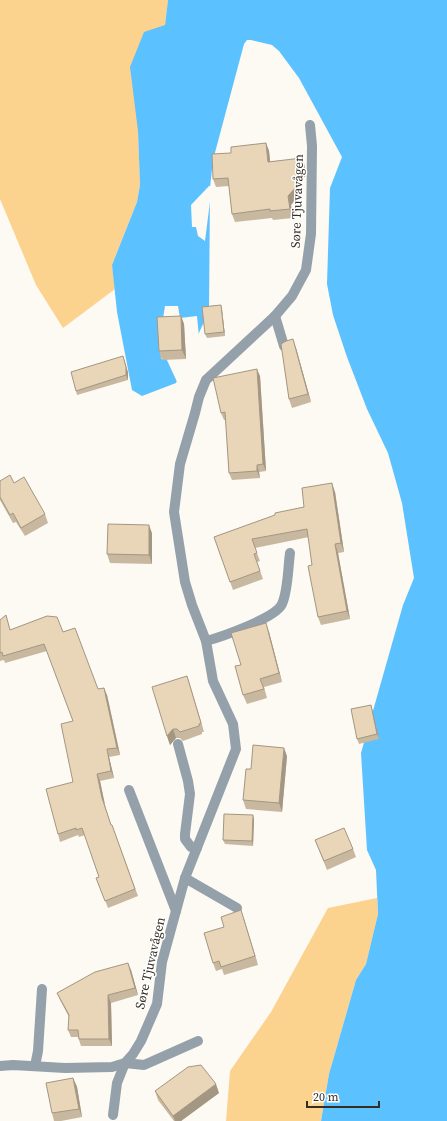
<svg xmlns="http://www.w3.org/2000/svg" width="447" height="1121" font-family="'Source Serif 4',serif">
<rect width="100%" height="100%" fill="#fdf9f3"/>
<!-- green -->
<g fill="#fcd28f">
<path d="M0,0h168l-3,25 -27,106 2,54 -3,17 -25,63 3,24 -52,39 -27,-43 -36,-86z"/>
<path d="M377,898l1,16 -12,50 -10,16 -27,94 -8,47h-95l4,-50 41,-59 57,-104z"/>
</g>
<!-- water -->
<path fill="#5cc1ff" d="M168,0h279v1121h-126l8,-47 27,-94 10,-16 12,-50 -2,-44 -9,-20 -6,-97 42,-148 11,-27 -12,-75 -14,-50 -21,-44 -20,-52 -14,-42 -6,-31 3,-96 12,-31 -43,-79 -20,-27 -7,-6 -21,-5h-4l-3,4 -31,116 -3,28 -1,123 -33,72 -34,13 -10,-6 -15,-78 -5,-47 25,-63 3,-17 -2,-54 -8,-64 14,-35 21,-7z"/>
<!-- pier -->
<g fill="#fdf9f3">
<path d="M209,186h3l-7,55 -7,-5 -2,-9h-4l-1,-22z"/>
<path d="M165,306h13l2,12 17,-2 2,21 -21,47 -12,-26 -5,1 -1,-34h2z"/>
</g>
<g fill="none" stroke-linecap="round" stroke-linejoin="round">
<!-- lane -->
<g stroke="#94a1aa" stroke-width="10">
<path d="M275,316l9,30"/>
<path d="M206,641c15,-4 70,-23 76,-37 6,-13 6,-36 8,-51"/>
<path d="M178,744l10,37 2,13 -5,40v5l6,8 6,1"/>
<path d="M129,790l47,121"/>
<path d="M185,878l52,30"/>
<path d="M35,1066l3,-15 4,-62"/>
<path d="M113,1115l4,-32 8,-20 19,2 54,-24"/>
</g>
<!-- street -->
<path stroke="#94a1aa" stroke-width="10" d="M0,1066l13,-1 52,3 47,-1 13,-4 8,-9 8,-13 16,-37 5,-42 23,-84 51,-129 -3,-25 -20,-43 -7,-40 -14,-36 -7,-23 -11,-70 6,-48 15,-51 4,-16 7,-17 69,-64 17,-20 14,-26 5,-36 1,-88 -2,-21"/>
</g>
<!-- wall -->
<g fill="#c8b89f">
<path d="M266,143l3,8 1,11 32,-4 3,8v10l-6,8 1,10 -9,11 2,13 -20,2 -1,-2 -37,4 -3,-8 -3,-28 -13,1 -3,-8 18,-26z"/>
<path d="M221,305l1,5 3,26 -18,2 -2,-4z"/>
<path d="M181,316l3,8 2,35 -24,1 -3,-9z"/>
<path d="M296,348l15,54 -19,6 -3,-9z"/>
<path d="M128,372v8l-51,15 -1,-4z"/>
<path d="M260,376l6,95 -7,1 1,6 -28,2 -3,-7 -3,-53h-2l-3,-7z"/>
<path d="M0,481l14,2 31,31 3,9 -23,13 -9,-14 -3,1 -13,-23z"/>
<path d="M335,492l9,60 -6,1 12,66 -29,6 -3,-8 -6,-52 -3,-28 -54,11 5,13 -3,1 6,17 -30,11 -19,-53 90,-30z"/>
<path d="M152,533v31l-42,-1 -3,-9z"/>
<path d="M6,615l4,15 53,2 35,57 9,6 13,60 -11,2 5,21 -14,3 5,24 6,20h1l26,71 -30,12 -9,-23v-8l-14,-42 -6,2 -1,-2 -18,7 -2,-8 15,-52v-61l-26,-70 -42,12 -1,-3 -4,1v-41z"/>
<path d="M269,632l13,50 -18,5 3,11 -20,6 -4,-9z"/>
<path d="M187,676l17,56h-2v2l-19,7 -3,-3h-4l-6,7 -3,-9z"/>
<path d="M371,705l1,4 7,30 -20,5 -2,-5z"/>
<path d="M287,756l-5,56 -36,-3 -3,-9z"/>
<path d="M254,819l-1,27 -28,-2 -2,-4z"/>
<path d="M315,840l38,9 3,8 -29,13z"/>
<path d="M244,919l14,46 -34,10 -2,-6 -6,2 -3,-8 11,-36z"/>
<path d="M131,970l7,25 -27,8 1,43h-31l-3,-9h-7l-3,-7 1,-13 -9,-17 -3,-7z"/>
<path d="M73,1078l4,9 5,30 -21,4h-7l-2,-8z"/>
<path d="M155,1091l64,2 -38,28h-7l-16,-21z"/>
</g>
<!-- shaded-wall -->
<g fill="#a39682">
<path d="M266,143l3,8 2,19 -3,-8z"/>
<path d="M302,158l3,8v10l-6,8 1,10 -9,11 2,13 -3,-9 -2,-13z"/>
<path d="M221,305l1,5 3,26 -1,-4z"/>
<path d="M181,316l3,8 2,35 -4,-9z"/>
<path d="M293,339l3,9 15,54 -3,-8z"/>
<path d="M123,356l5,16v8l-2,-5z"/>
<path d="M257,369l3,7 6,95 -3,-7z"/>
<path d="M257,465l2,7 1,6 -3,-7z"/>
<path d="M332,483l3,9 9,60 -3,-9z"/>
<path d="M149,525l3,8v31l-3,-9z"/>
<path d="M335,544l3,9 12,66 -3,-8z"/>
<path d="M266,623l3,9 13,50 -3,-9z"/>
<path d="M187,676l3,9 14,47 -3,-9z"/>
<path d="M104,688l3,7 13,60 -3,-7z"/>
<path d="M371,705l1,4 7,30 -2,-5z"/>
<path d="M173,729l3,9 -6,7 -3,-9z"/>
<path d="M284,748l3,8 -5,56 -3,-9z"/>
<path d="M107,749l2,8 5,21 -3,-7z"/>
<path d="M97,774l3,7 5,24 -3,-7z"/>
<path d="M253,815l1,4 -1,27 -1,-5z"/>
<path d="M241,910l3,9 14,46 -3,-9z"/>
<path d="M128,963l3,7 7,25 -3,-7z"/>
<path d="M108,995l3,8 1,43 -3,-7z"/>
<path d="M73,1078l4,9 5,30 -3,-8z"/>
<path d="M216,1084l3,9 -38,28h-6l-2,-5z"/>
</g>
<!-- building -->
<g fill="#e9d6b9" stroke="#a39682">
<path d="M266,143l2,19 34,-4v10l-6,7 1,11 -9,10 2,13 -20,2v-2l-38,5 -4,-36 -15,1 -1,-25 19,-1v-6z"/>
<path d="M221,305l3,27 -19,2 -3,-27z"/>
<path d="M181,316l1,34 -23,1 -2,-34z"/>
<path d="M293,339l15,55 -19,5 -8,-55 5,-3z"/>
<path d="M123,356l3,11v8l-50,16 -5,-19z"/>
<path d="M257,369l6,95 -6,1v6l-28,2 -4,-61 -4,1 -8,-35z"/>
<path d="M10,475l4,8 10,-6 21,37 -24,14 -8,-15 -3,2 -10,-18v-16z"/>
<path d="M332,483l9,60 -6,1 12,67 -29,6 -10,-51 4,-1 -5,-36 -55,10 5,14 -3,1 6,17 -30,11 -16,-45 61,-22v-2l29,-6 -2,-19z"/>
<path d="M108,524l41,1v30l-42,-1z"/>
<path d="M6,615l4,15 37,-14 10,1 6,15 12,-4 23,61 6,-1 13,60 -10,1 4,22 -14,3 5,24 9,27h1l23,64 -30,12 -9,-23 3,-1 -17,-49 -6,2v-2l-18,6 -12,-45 27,-7 -12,-58 12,-3 -29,-77 -41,12 -1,-4 -2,1v-33z"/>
<path d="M266,623l13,50 -19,6 4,10 -21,6 -8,-29 6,-1 -10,-32z"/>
<path d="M187,676l14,47 -2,1v2l-19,6 -3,-3h-4l-6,7 -15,-49z"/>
<path d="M371,705l6,29 -20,5 -6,-30z"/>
<path d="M253,745l31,3 -5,55 -36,-3 3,-31h5z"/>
<path d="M224,814l29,1 -1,26 -29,-1z"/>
<path d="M344,828l9,21 -29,12 -9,-21z"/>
<path d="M241,910l14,46 -34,11 -2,-6 -6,2 -9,-30 20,-6 -3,-10z"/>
<path d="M128,963l7,25 -27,7 1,44h-30l-1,-9h-10l1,-15 -12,-22 38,-21z"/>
<path d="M201,1065l15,19 -43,32 -18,-25 33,-24z"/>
<path d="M73,1078l6,31 -27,4 -6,-30z"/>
</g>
<g text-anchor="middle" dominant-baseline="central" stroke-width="3" stroke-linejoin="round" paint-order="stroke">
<!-- street labels -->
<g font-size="13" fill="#342d22" stroke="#fff">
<text transform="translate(297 201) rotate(-88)">Søre Tjuvavågen</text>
<text transform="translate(150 963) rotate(-77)">Søre Tjuvavågen</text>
</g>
</g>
<!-- scale -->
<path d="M307 1101v6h72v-6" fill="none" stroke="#342d22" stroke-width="2"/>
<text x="313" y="1101" font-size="12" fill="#342d22" stroke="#ffffff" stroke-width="3" paint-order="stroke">20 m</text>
</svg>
